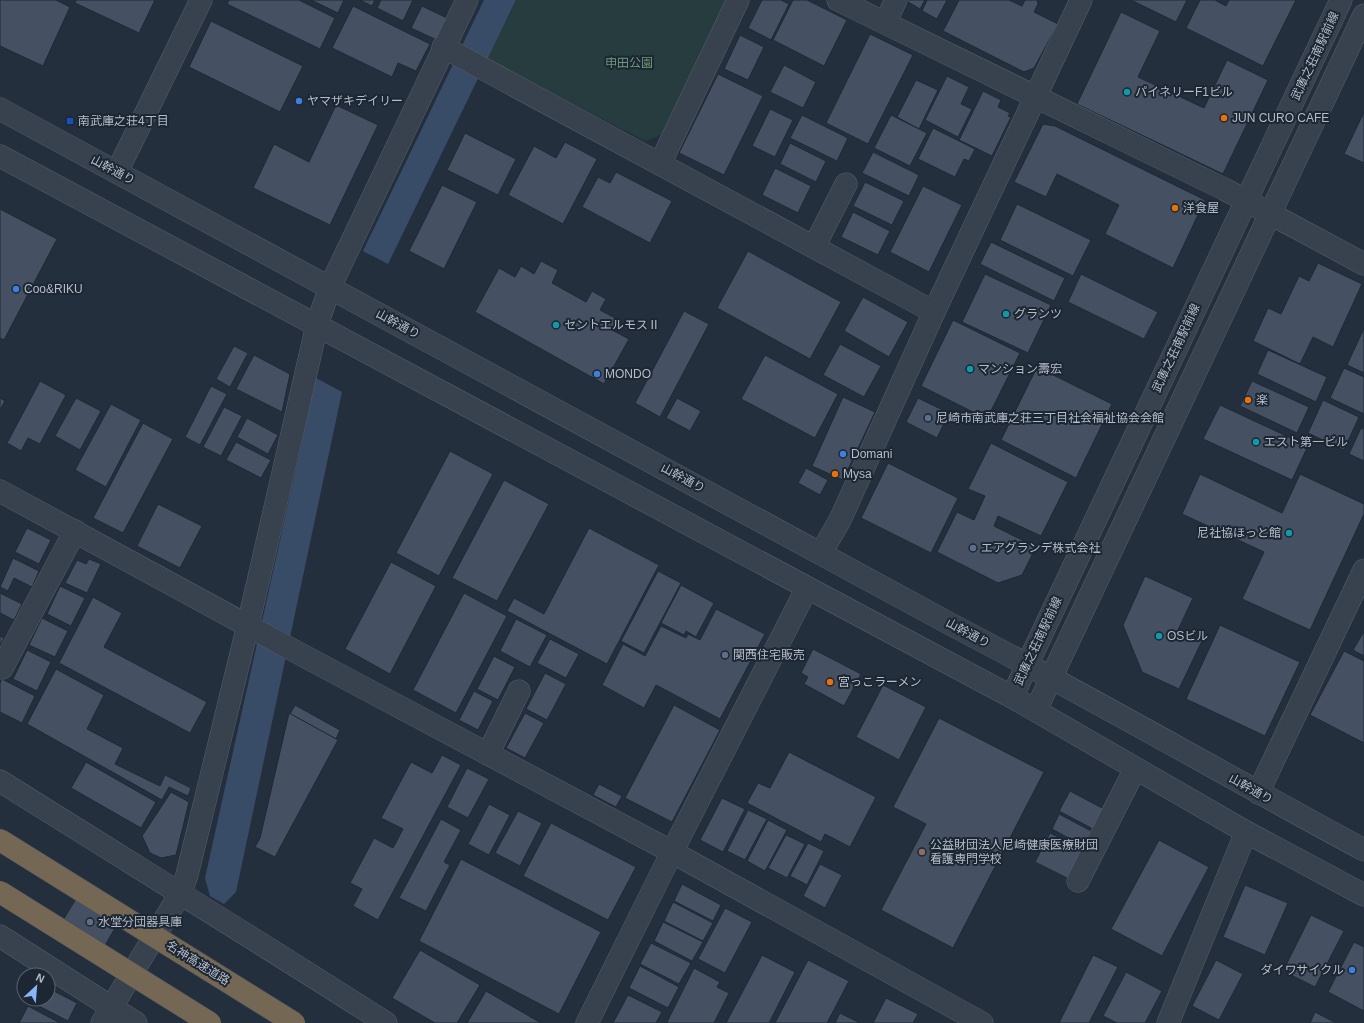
<svg xmlns="http://www.w3.org/2000/svg" width="1364" height="1023" font-family="Arial,'Noto Sans JP',sans-serif">
<rect width="100%" height="100%" fill="#242f3e"/>
<!-- green -->
<path fill="#263c3f" d="M517,0h213l-66,134 -19,7 -158,-82z"/>
<!-- water -->
<g fill="#394c67">
<path d="M484,0h32l-128,264 -25,-13z"/>
<path d="M316,378l26,14 -106,500 -12,12 -14,-8 -5,-18z"/>
</g>
<!-- building -->
<g fill="#455162" stroke="#1f2835">
<path d="M0,0h56l14,7 -27,59 -43,-20z"/>
<path d="M76,0h79l-16,33 -64,-30z"/>
<path d="M229,0h70l36,18 -15,31 -93,-45z"/>
<path d="M311,0h33l-6,13z"/>
<path d="M360,0h15l-3,6z"/>
<path d="M381,0h32l-10,21 -26,-13z"/>
<path d="M762,0h19l8,4 -18,36 -23,-12z"/>
<path d="M793,0h14l40,20 -23,46 -51,-26z"/>
<path d="M905,0h20l-5,9z"/>
<path d="M927,0h20l-10,19 -15,-8z"/>
<path d="M959,0h50l13,6 3,-6h12l1,4 -4,8 24,12 -24,44 -10,4 -81,-41z"/>
<path d="M1131,0h56l-11,22z"/>
<path d="M1200,0h15l11,6 3,-6h67l-33,66 -77,-38z"/>
<path d="M353,6l77,38 -14,27 -18,-8 -6,14 -60,-29z"/>
<path d="M422,6l27,13 -10,22 -28,-13z"/>
<path d="M1121,12l39,19 -22,46 66,31 23,-48 41,20 -45,94 -146,-70z"/>
<path d="M211,21l92,45 -23,46 -91,-45z"/>
<path d="M870,34l43,21 -45,89 -42,-21z"/>
<path d="M740,35l24,12 -16,33 -24,-11z"/>
<path d="M784,65l32,17 -13,26 -33,-16z"/>
<path d="M718,74l45,22 -39,79 -45,-22z"/>
<path d="M947,76l22,11 -8,17 11,5 -14,28 -33,-17z"/>
<path d="M916,80l22,10 -19,39 -22,-12z"/>
<path d="M983,91l18,9 -3,7 12,6 -2,3 3,1 -19,39 -33,-16z"/>
<path d="M336,105l42,20 -48,100 -77,-37 21,-44 35,18z"/>
<path d="M770,109l23,11 -18,37 -23,-11z"/>
<path d="M1364,112v51l-20,-9z"/>
<path d="M802,115l46,23 -11,23 -47,-23z"/>
<path d="M891,115l36,18 -17,33 -36,-18z"/>
<path d="M1043,124l12,2 150,74 -32,68 -68,-34 14,-29 -62,-31 -11,23 -32,-15z"/>
<path d="M933,128l42,21 -6,12 -5,-2 -9,18 -37,-18z"/>
<path d="M465,133l51,26 -18,36 -51,-25z"/>
<path d="M565,142l32,17 -34,65 -55,-29 26,-49 22,12z"/>
<path d="M790,143l36,18 -10,21 -36,-18z"/>
<path d="M873,152l46,23 -10,21 -47,-23z"/>
<path d="M775,168l36,18 -13,27 -36,-18z"/>
<path d="M616,172l56,29 -22,42 -68,-36 16,-30 12,6z"/>
<path d="M865,182l39,19 -12,24 -39,-19z"/>
<path d="M442,185l35,17 -33,67 -35,-18z"/>
<path d="M923,186l39,19 -33,67 -39,-20z"/>
<path d="M1017,204l74,36 -18,36 -73,-36z"/>
<path d="M0,209l57,30 -53,101 -4,-2z"/>
<path d="M853,212l37,19 -12,24 -37,-18z"/>
<path d="M991,242l74,36 -11,23 -74,-37z"/>
<path d="M748,251l93,51 -31,57 -93,-51z"/>
<path d="M541,261l17,9 -6,13 34,19 6,-11 14,8 -6,11 17,9 -5,11 17,9 -25,45 -129,-72 24,-44 16,9 6,-11 13,8z"/>
<path d="M1318,263l44,21 -29,63 -20,-10 -13,27 -47,-23 15,-33 13,6 18,-38 10,5z"/>
<path d="M985,274l66,31 -23,48 -66,-31z"/>
<path d="M1081,274l77,38 -14,27 -76,-37z"/>
<path d="M863,297l45,25 -19,35 -45,-26z"/>
<path d="M684,311l25,13 -49,93 -25,-14z"/>
<path d="M953,320l67,33 -33,66 -66,-33z"/>
<path d="M1364,328v45l-17,-8z"/>
<path d="M840,344l41,22 -17,31 -41,-22z"/>
<path d="M234,346l14,7 -18,34 -14,-8z"/>
<path d="M1268,350l59,27 -11,25 -59,-28z"/>
<path d="M254,355l36,19 -8,38 -46,-23z"/>
<path d="M765,355l73,39 -23,44 -74,-39z"/>
<path d="M1037,367l75,37 -36,74 -75,-38z"/>
<path d="M1344,368l20,9v37l-34,-16z"/>
<path d="M40,381l26,14 -26,49 -12,-6 -7,13 -14,-8z"/>
<path d="M1252,381l57,26 -12,26 -57,-27z"/>
<path d="M211,386l16,8 -27,51 -15,-8z"/>
<path d="M843,397l32,15 -32,68 -31,-14z"/>
<path d="M0,398l5,3 -5,9z"/>
<path d="M76,398l25,13 -21,39 -25,-14z"/>
<path d="M677,398l24,13 -11,20 -24,-13z"/>
<path d="M918,398l31,15 -12,25 -31,-16z"/>
<path d="M1323,400l36,17 -15,33 -36,-17z"/>
<path d="M111,404l30,16 -35,67 -31,-17z"/>
<path d="M1220,405l88,41 -16,34 -89,-41z"/>
<path d="M224,407l18,9 -21,40 -18,-9z"/>
<path d="M247,418l31,17 -10,19 -31,-17z"/>
<path d="M143,423l30,16 -50,94 -30,-15z"/>
<path d="M1361,428l3,1v32l-15,-7z"/>
<path d="M236,442l35,18 -10,18 -35,-18z"/>
<path d="M991,443l77,39 -27,54 -43,-20 -4,10 42,21 -14,28 -24,8 -61,-31 20,-40 17,8 11,-24 -17,-7z"/>
<path d="M450,451l43,23 -54,102 -43,-23z"/>
<path d="M888,463l70,35 -27,55 -70,-35z"/>
<path d="M806,468l22,12 -8,15 -22,-12z"/>
<path d="M1200,474l82,39 18,-39 64,30v10l-54,116 -68,-31 22,-47 -82,-38z"/>
<path d="M504,480l45,24 -52,97 -45,-23z"/>
<path d="M158,504l44,22 -22,42 -43,-22z"/>
<path d="M27,528l24,12 -12,24 -24,-12z"/>
<path d="M589,528l70,37 -52,99 -100,-53 7,-13 30,16z"/>
<path d="M13,558l26,13 -7,16 -18,-9 -6,13 -8,-4z"/>
<path d="M89,559l12,5 -14,29 -22,-10 12,-23 9,4z"/>
<path d="M391,562l45,24 -46,88 -45,-25z"/>
<path d="M658,571l23,12 -37,70 -23,-12z"/>
<path d="M1145,576l48,22 -15,32 24,11 -23,48 -37,-17 -19,-47z"/>
<path d="M681,585l33,18 -18,34 -10,-6 -2,4 -23,-12z"/>
<path d="M60,586l25,12 -14,28 -24,-12z"/>
<path d="M0,593l22,11 -8,16 -14,-7z"/>
<path d="M464,593l43,23 -51,97 -43,-23z"/>
<path d="M93,597l29,16 -18,34 103,55 -17,31 -131,-70z"/>
<path d="M716,609l49,25 -45,85 -64,-34 -12,23 -42,-23 21,-41 22,12 16,-30 25,12 2,-4 12,6z"/>
<path d="M42,618l26,13 -13,26 -26,-12z"/>
<path d="M516,619l31,16 -17,32 -30,-16z"/>
<path d="M1220,625l80,37 -35,74 -79,-37z"/>
<path d="M1363,633h1v23l-11,-6z"/>
<path d="M0,636l4,2 -4,8z"/>
<path d="M550,639l29,15 -13,24 -29,-15z"/>
<path d="M813,649l48,25 -17,32 -40,-22 4,-7 -7,-4z"/>
<path d="M27,650l24,12 -14,29 -24,-12z"/>
<path d="M1344,651l20,10v82l-54,-28z"/>
<path d="M494,656l21,11 -17,33 -21,-11z"/>
<path d="M56,669l48,26 -17,34 36,19 -8,16 45,22 5,-11 26,13 -3,8 -19,-9 -7,13 -135,-76z"/>
<path d="M545,673l21,11 -19,36 -21,-11z"/>
<path d="M2,679l33,17 -13,27 -22,-11v-29z"/>
<path d="M883,685l43,22 -27,53 -43,-23z"/>
<path d="M474,691l19,10 -15,29 -19,-10z"/>
<path d="M295,705l45,25 -4,9 -46,-25z"/>
<path d="M674,705l46,25 -48,92 -47,-24z"/>
<path d="M289,713l49,27 -63,117 -20,-10 5,-9z"/>
<path d="M525,713l19,10 -19,35 -19,-10z"/>
<path d="M939,718l105,54 -91,176 -72,-38 45,-86 -33,-17z"/>
<path d="M789,752l87,45 -26,50 -25,-13 -4,8 -74,-39 11,-20 12,5z"/>
<path d="M442,755l19,10 -83,155 -25,-14 9,-17 -12,-6 24,-45 19,10 10,-19 -22,-11 30,-56 21,11z"/>
<path d="M86,762l70,40 -15,26 -70,-40z"/>
<path d="M467,768l22,11 -21,39 -21,-11z"/>
<path d="M599,784l23,12 -6,11 -23,-12z"/>
<path d="M1070,791l34,18 -11,20 -34,-18z"/>
<path d="M171,792l18,10 -13,53 -15,3 -11,-5 -8,-17z"/>
<path d="M722,798l23,11 -22,43 -23,-12z"/>
<path d="M489,804l21,11 -21,40 -21,-11z"/>
<path d="M748,810l19,9 -22,41 -18,-9z"/>
<path d="M518,811l24,12 -22,43 -25,-13z"/>
<path d="M1059,814l34,18 -8,15 -33,-18z"/>
<path d="M441,819l20,11 -17,32 6,3 -24,46 -27,-13z"/>
<path d="M768,820l19,10 -22,41 -18,-10z"/>
<path d="M551,823l85,44 -28,53 -85,-44z"/>
<path d="M1050,833l34,17 -15,29 -34,-17z"/>
<path d="M786,835l19,9 -18,34 -19,-10z"/>
<path d="M1159,840l50,27 -47,89 -51,-27z"/>
<path d="M808,843l16,8 -17,34 -17,-9z"/>
<path d="M461,859l140,73 -42,82 -140,-73z"/>
<path d="M820,864l22,11 -17,33 -22,-12z"/>
<path d="M85,884l41,25 -30,52 -42,-26z"/>
<path d="M682,884l39,21 -8,16 -39,-20z"/>
<path d="M1245,885l43,18 -23,52 -42,-18z"/>
<path d="M673,902l40,21 -10,18 -39,-20z"/>
<path d="M725,908l27,14 -27,51 -27,-14z"/>
<path d="M1311,915l33,16 -29,56 -32,-16z"/>
<path d="M663,922l40,20 -11,19 -38,-20z"/>
<path d="M1354,942l10,5v64l-36,-19z"/>
<path d="M651,943l40,20 -12,21 -39,-20z"/>
<path d="M420,950l60,35 -23,38h-22l-43,-25z"/>
<path d="M762,955l33,17 -26,51h-43z"/>
<path d="M1093,955l25,12 -29,56h-30z"/>
<path d="M808,960l41,21 -22,42h-52z"/>
<path d="M1216,960l27,14 -24,46 -27,-14z"/>
<path d="M640,966l39,21 -11,21 -39,-20z"/>
<path d="M694,968l26,14 -3,5 12,6 -15,30h-46l-1,-1z"/>
<path d="M1126,972l36,19 -17,32h-28l-14,-7z"/>
<path d="M48,988l29,15 -9,18 -37,-19 2,-3h15z"/>
<path d="M486,991l55,32h-74z"/>
<path d="M628,995l34,17 -6,11h-43z"/>
<path d="M886,998l32,16 -5,9h-40z"/>
<path d="M28,1006l32,17h-41z"/>
<path d="M1315,1012l21,11h-26z"/>
<path d="M840,1013l20,10h-25z"/>
</g>
<g fill="none" stroke-linecap="round" stroke-linejoin="round">
<defs>
<g id="minor">
<path d="M838,0l386,189 140,75"/>
<path d="M885,23l11,-23"/>
<path d="M443,47l491,265"/>
<path d="M0,109l954,517c138,72 273,150 410,224"/>
<path d="M0,156l1012,541 234,135 118,63"/>
<path d="M660,164l78,-164"/>
<path d="M117,172l84,-172"/>
<path d="M814,247l32,-63"/>
<path d="M0,491l287,156 385,205 310,171"/>
<path d="M821,553l19,-33 94,-208 147,-312"/>
<path d="M2,668l73,-137"/>
<path d="M1012,697l329,-697"/>
<path d="M1036,710l328,-695"/>
<path d="M488,754l31,-63"/>
<path d="M0,781c129,81 258,160 386,242"/>
<path d="M1258,793l106,-223"/>
<path d="M1078,881l57,-112"/>
<path d="M0,936l136,87"/>
<path d="M102,1023l78,-129 7,-19 61,-250 69,-300 13,-38 137,-287"/>
<path d="M587,1023l85,-171 135,-264"/>
<path d="M1168,1023l78,-191"/>
</g>
</defs>
<!-- minor casing -->
<use href="#minor" stroke="#565f6c" stroke-width="23"/>
<!-- minor -->
<use href="#minor" stroke="#38414e" stroke-width="22"/>
<defs>
<g id="highway-bridge">
<path d="M0,840l294,183"/>
<path d="M0,892l210,131"/>
</g>
</defs>
<!-- highway-bridge casing -->
<use href="#highway-bridge" stroke="#434c59" stroke-width="23" stroke-linecap="butt"/>
<!-- highway-bridge -->
<use href="#highway-bridge" stroke="#746855" stroke-width="22"/>
</g>
<!-- markers -->
<g fill="#0f9aa8" stroke="#1d2633" stroke-width="1.5">
<circle cx="1127" cy="92" r="4"/>
<circle cx="1006" cy="314" r="4"/>
<circle cx="556" cy="325" r="4"/>
<circle cx="970" cy="369" r="4"/>
<circle cx="1256" cy="442" r="4"/>
<circle cx="1289" cy="533" r="4"/>
<circle cx="1159" cy="636" r="4"/>
</g>
<g fill="#3f7fe0" stroke="#1d2633" stroke-width="1.5">
<circle cx="299" cy="101" r="4"/>
<circle cx="16" cy="289" r="4"/>
<circle cx="597" cy="374" r="4"/>
<circle cx="843" cy="454" r="4"/>
<circle cx="1352" cy="970" r="4"/>
</g>
<g fill="#e8710a" stroke="#1d2633" stroke-width="1.5">
<circle cx="1224" cy="118" r="4"/>
<circle cx="1175" cy="208" r="4"/>
<circle cx="1248" cy="400" r="4"/>
<circle cx="835" cy="474" r="4"/>
<circle cx="830" cy="682" r="4"/>
</g>
<rect fill="#1a4fb4" stroke="#1d2633" stroke-width="1.5" x="66" y="117" width="8" height="8" rx="2"/>
<g fill="#5c6f8a" stroke="#1d2633" stroke-width="1.5">
<circle cx="928" cy="418" r="4"/>
<circle cx="973" cy="548" r="4"/>
<circle cx="725" cy="655" r="4"/>
<circle cx="90" cy="922" r="4"/>
</g>
<circle fill="#8d6e63" stroke="#1d2633" stroke-width="1.5" cx="922" cy="852" r="4"/>
<g text-anchor="middle" dominant-baseline="central" stroke-width="4" stroke-linejoin="round" paint-order="stroke">
<!-- street labels -->
<g font-size="12" fill="#b4bcc9" stroke="#1d2633">
<text transform="translate(1315 56) rotate(-65)">武庫之荘南駅前線</text>
<text transform="translate(113 170) rotate(28)">山幹通り</text>
<text transform="translate(398 324) rotate(28)">山幹通り</text>
<text transform="translate(1176 348) rotate(-65)">武庫之荘南駅前線</text>
<text transform="translate(683 478) rotate(28)">山幹通り</text>
<text transform="translate(968 633) rotate(28)">山幹通り</text>
<text transform="translate(1038 641) rotate(-65)">武庫之荘南駅前線</text>
<text transform="translate(1251 789) rotate(29)">山幹通り</text>
<text transform="translate(198 963) rotate(32)">名神高速道路</text>
</g>
<!-- park labels -->
<g font-size="12" fill="#6b9a76" stroke="#1d2633">
<text x="629" y="63">申田公園</text>
</g>
<!-- poi labels -->
<g font-size="12" fill="#b4bcc9" stroke="#1d2633" text-anchor="start">
<text x="1135" y="92">パイネリーF1ビル</text>
<text x="307" y="101">ヤマザキデイリー</text>
<text x="1232" y="118">JUN CURO CAFE</text>
<text x="78" y="121">南武庫之荘4丁目</text>
<text x="1183" y="208">洋食屋</text>
<text x="24" y="289">Coo&amp;RIKU</text>
<text x="1014" y="314">グランツ</text>
<text x="564" y="325">セントエルモスⅡ</text>
<text x="978" y="369">マンション壽宏</text>
<text x="605" y="374">MONDO</text>
<text x="1256" y="400">楽</text>
<text x="936" y="418">尼崎市南武庫之荘三丁目社会福祉協会会館</text>
<text x="1264" y="442">エスト第一ビル</text>
<text x="851" y="454">Domani</text>
<text x="843" y="474">Mysa</text>
<text x="1281" y="533" text-anchor="end">尼社協ほっと館</text>
<text x="981" y="548">エアグランデ株式会社</text>
<text x="1167" y="636">OSビル</text>
<text x="733" y="655">関西住宅販売</text>
<text x="838" y="682">宮っこラーメン</text>
<text x="930" y="845">公益財団法人尼崎健康医療財団<tspan x="930" dy="14">看護専門学校</tspan></text>
<text x="98" y="922">水堂分団器具庫</text>
<text x="1344" y="970" text-anchor="end">ダイワサイクル</text>
</g>
</g>
<!-- north arrow -->
<g transform="translate(36 987) rotate(26)"><circle r="19" fill="#1d2633" stroke="#59626f"/>
<path d="M0-3L7 15L0 10L-7 15Z" fill="#8ab4f8"/>
<text y="-6" font-size="11" font-weight="bold" text-anchor="middle" fill="#b4bcc9">N</text>
</g>
</svg>
